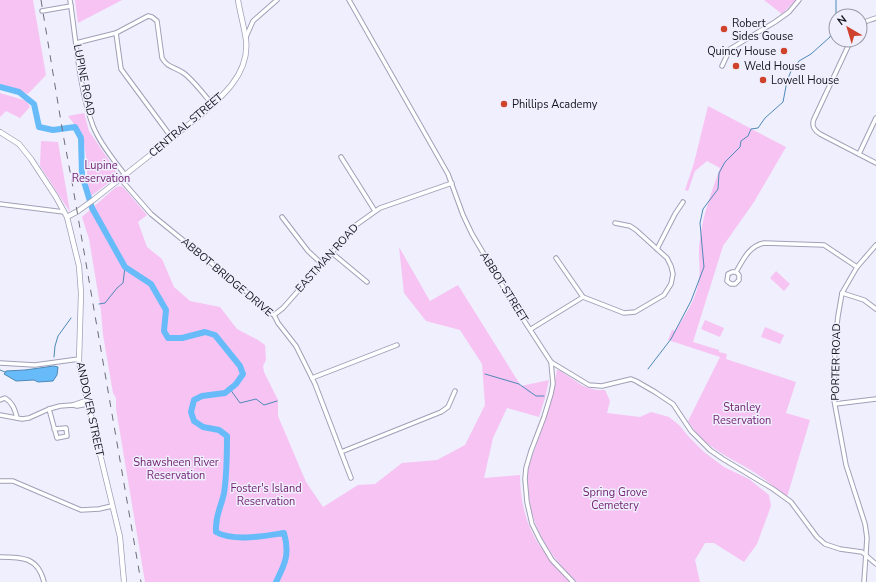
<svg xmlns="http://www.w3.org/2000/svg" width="876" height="582" font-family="'Nunito Sans',sans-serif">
<rect width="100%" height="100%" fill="#efeffe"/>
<!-- green -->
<g fill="#f7c3f3">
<path d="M0,0h33l13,75 -18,19 -28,-10z"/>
<path d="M75,0h47l-44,23z"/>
<path d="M764,0h32l-14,14z"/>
<path d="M0,93l27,8 3,6 -10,11 -14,-7 -6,6z"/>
<path d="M708,106l78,41 -32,55 -31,44 -30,96 26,8v2l8,2 -1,5 70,23 -10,31 24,7 -23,77c-10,-8 -20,-16 -30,-23 -26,-17 -51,-24 -69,-53l32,-64 -52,-17 4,-10 3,1c9,-14 20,-30 23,-46 4,-16 -1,-31 2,-46 3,-25 12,-48 20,-71l-13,-7 -12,10 -7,20 -3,-1 9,-27z"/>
<path d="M84,113l5,18 30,44 -32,24v-35l-4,-28 -15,-20z"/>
<path d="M41,141l17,1 12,70 -30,-46z"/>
<path d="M120,186l3,1 24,28 -9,7 9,25 15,12 12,28 16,14 30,6 17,22 21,11 7,5 1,15 -3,6 1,6 14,28v16l28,66 17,25 35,-22 17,-1 27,-21 35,-3 28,-15 20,-40 -3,-41 -22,-34 -34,-9 -22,-28 -5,-46 31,54 28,-16 63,101 28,-6 -4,18 -6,19 -32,-9 -14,30 -9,40 36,-3c0,25 6,51 20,71 9,13 21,24 31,36h-426l-29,-173v-11l-3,-5 -10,-58 -2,-24 -12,-72 -7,-22 34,-30z"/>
<path d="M776,271l14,13 -6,7 -14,-13z"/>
<path d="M705,320l19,8 -4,9 -19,-8z"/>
<path d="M765,327l19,8 -4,9 -19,-7z"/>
<path d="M557,370h2l24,16 13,4h9l5,11 -3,12 33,4 11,-5 18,5 10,8 10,12 15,15 20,15 25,12 20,16 2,11 -14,38 -13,18 -30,-19h-9l-10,17 5,22h-123c-33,-30 -53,-68 -49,-113l23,-67z"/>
</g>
<!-- water -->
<path fill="#68bbf9" stroke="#4f89b7" d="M54,366l4,1 -1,8 -4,6 -15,1 -4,-2 -18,1 -12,-7 2,-3 19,-1z"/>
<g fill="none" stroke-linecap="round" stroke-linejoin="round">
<!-- stream -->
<g stroke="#4f89b7" stroke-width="1">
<path d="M99,304l6,-1 12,-15 6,-5 2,-16"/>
<path d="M54,357l1,-11 3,-10 13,-18"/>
<path d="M648,369l23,-30 20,-38 13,-34 -4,-44 3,-14 15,-20 1,-16 6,-11 15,-15 1,-6 7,-5 3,-7 7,-1 7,-10 18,-16 4,-21 4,-10 8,-10 12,-7 19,-17 6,-23v-14"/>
<path d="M0,370l5,2"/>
<path d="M485,374l34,10 17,12h8"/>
<path d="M230,389l10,14 16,-4 8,6 13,-4"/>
</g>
<!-- river -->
<path stroke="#68bbf9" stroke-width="6" d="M0,87l19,5 15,12 5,23 14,3 22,-3 6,11 1,37 10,33 33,59 26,17 15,26 -2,21 4,7h14l23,-6 10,3 25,31 3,8 -7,10 -11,9 -23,3 -8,4 -3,12 3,9 9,6 16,3 8,6c0,19 0,38 -3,57 -3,15 -9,22 -8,39 18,10 48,4 68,1 6,21 1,31 -8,49"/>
<defs>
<g id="minor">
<path d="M70,0c6,39 9,89 23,126 7,18 21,34 32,49"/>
<path d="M349,0l99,174 15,41 9,19 42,71 37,57 2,22 -2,10 -7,23 -13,34 -5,17 -1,11 2,23 5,22 8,16 12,20 21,22"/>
<path d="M42,11l29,-5"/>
<path d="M860,26l7,-5 9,-3"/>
<path d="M116,33l32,-17 4,1 5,4 5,37c5,9 12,9 20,14 9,5 23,24 31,33"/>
<path d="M246,37l7,-16 24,-21"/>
<path d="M851,40l-37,79c-3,7 0,11 6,15l56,29"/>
<path d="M76,43l40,-10 5,36 51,69"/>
<path d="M722,66l8,-17 45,-27 14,-10 10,-12"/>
<path d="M859,154l17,-36"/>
<path d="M341,157l34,54"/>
<path d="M122,177l2,6 27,31 97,79 20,19 6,3 4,8 18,23 19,38 36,94"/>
<path d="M0,204l64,8"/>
<path d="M282,217l26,34 14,13"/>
<path d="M657,249l18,-35 8,-12"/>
<path d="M332,253l35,29"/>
<path d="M556,258l27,39 41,16 11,-1 29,-17 7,-11 2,-10 -2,-8 -4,-8 -31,-28 -6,-4 -15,-3"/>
<path d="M736,272l3,3v5l-4,4h-4l-4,-3 1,-7 4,-2h4c7,-12 13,-26 28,-29l60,2 33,22"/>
<path d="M842,293l22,7 12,9"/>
<path d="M274,315l9,-7 73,-83 24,-17 72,-25"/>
<path d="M531,329l52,-32"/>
<path d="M551,362l38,23 13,1 29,-7 5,2 19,11 18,12 18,27 19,19 13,9 50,30 18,13 26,35 8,7 15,5 22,3 14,12"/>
<path d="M0,363l35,2 44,-6"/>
<path d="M312,378l85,-33"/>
<path d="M0,400l5,-2c8,5 10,12 12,20"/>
<path d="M835,404l41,-5"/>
<path d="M73,405l14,-5"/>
<path d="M49,409l8,29 10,-2 -1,-8 -12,1"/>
<path d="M0,415l22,4 7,-1 20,-9 11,-3 13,-1 4,1 11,-2"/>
<path d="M341,452l100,-40 7,-5 7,-16"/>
<path d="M0,481h13l68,29 18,-1 13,-3"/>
<path d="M0,557c22,0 38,0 44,25"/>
<path d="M864,582l3,-44 -2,-14 -19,-59 -12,-65 1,-58 3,-26 4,-23 15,-26 19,-22"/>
</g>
<g id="major">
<path d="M0,132l19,12 12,15 25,38 11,20 12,49 2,27 -2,68 8,39 33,137 4,45"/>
<path d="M67,217l11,-6 14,-10 105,-83c24,-20 53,-44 49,-78 -2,-14 -6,-27 -8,-40"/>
</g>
</defs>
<!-- minor casing -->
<use href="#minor" stroke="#a0a0b7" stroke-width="5.5"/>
<!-- major casing -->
<use href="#major" stroke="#a0a0b7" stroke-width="6"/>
<!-- minor -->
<use href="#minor" stroke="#fff" stroke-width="3.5"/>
<!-- major -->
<use href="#major" stroke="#fff" stroke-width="4.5"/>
<!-- rail -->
<path stroke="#6d6d78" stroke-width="1" stroke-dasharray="7 7" stroke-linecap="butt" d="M41,0l22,134 9,48 69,400"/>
</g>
<!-- markers -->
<g fill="#cf432c" stroke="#efeffe" stroke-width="1.5">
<circle cx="724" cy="29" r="4"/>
<circle cx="784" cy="51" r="4"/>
<circle cx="736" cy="66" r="4"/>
<circle cx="763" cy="80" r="4"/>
<circle cx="504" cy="104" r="4"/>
</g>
<g text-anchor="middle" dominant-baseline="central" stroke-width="3" stroke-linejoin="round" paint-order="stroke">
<!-- poi labels -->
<g font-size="11" fill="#15151d" stroke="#efeffe" text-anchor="start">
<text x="732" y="23">Robert<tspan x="732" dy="13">Sides Gouse</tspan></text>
<text x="776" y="51" text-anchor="end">Quincy House</text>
<text x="744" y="66">Weld House</text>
<text x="771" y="80">Lowell House</text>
<text x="512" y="104">Phillips Academy</text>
</g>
<!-- street labels -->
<g font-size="11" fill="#15151d" stroke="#efeffe">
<text transform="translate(84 80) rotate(79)">LUPINE ROAD</text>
<text transform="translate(186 125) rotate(-40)">CENTRAL STREET</text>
<text transform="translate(327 258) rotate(-48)">EASTMAN ROAD</text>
<text transform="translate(227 277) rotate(40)">ABBOT BRIDGE DRIVE</text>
<text transform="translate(504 287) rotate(58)">ABBOT STREET</text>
<text transform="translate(836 362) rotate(-89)">PORTER ROAD</text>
<text transform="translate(90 409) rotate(78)">ANDOVER STREET</text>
</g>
<!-- park labels -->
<g font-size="11" fill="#701e6f" stroke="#efeffe">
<text x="101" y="165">Lupine<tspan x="101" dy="13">Reservation</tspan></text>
<text x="742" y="407">Stanley<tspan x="742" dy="13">Reservation</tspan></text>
<text x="176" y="462">Shawsheen River<tspan x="176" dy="13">Reservation</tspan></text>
<text x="266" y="488">Foster's Island<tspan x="266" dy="13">Reservation</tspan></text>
<text x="615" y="492">Spring Grove<tspan x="615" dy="13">Cemetery</tspan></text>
</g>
</g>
<!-- north arrow -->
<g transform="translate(848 28) rotate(322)"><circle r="19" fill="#efeffe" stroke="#9898a4"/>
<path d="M0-3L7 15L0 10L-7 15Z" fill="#cf432c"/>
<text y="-6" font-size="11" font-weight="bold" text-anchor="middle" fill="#15151d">N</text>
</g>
</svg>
